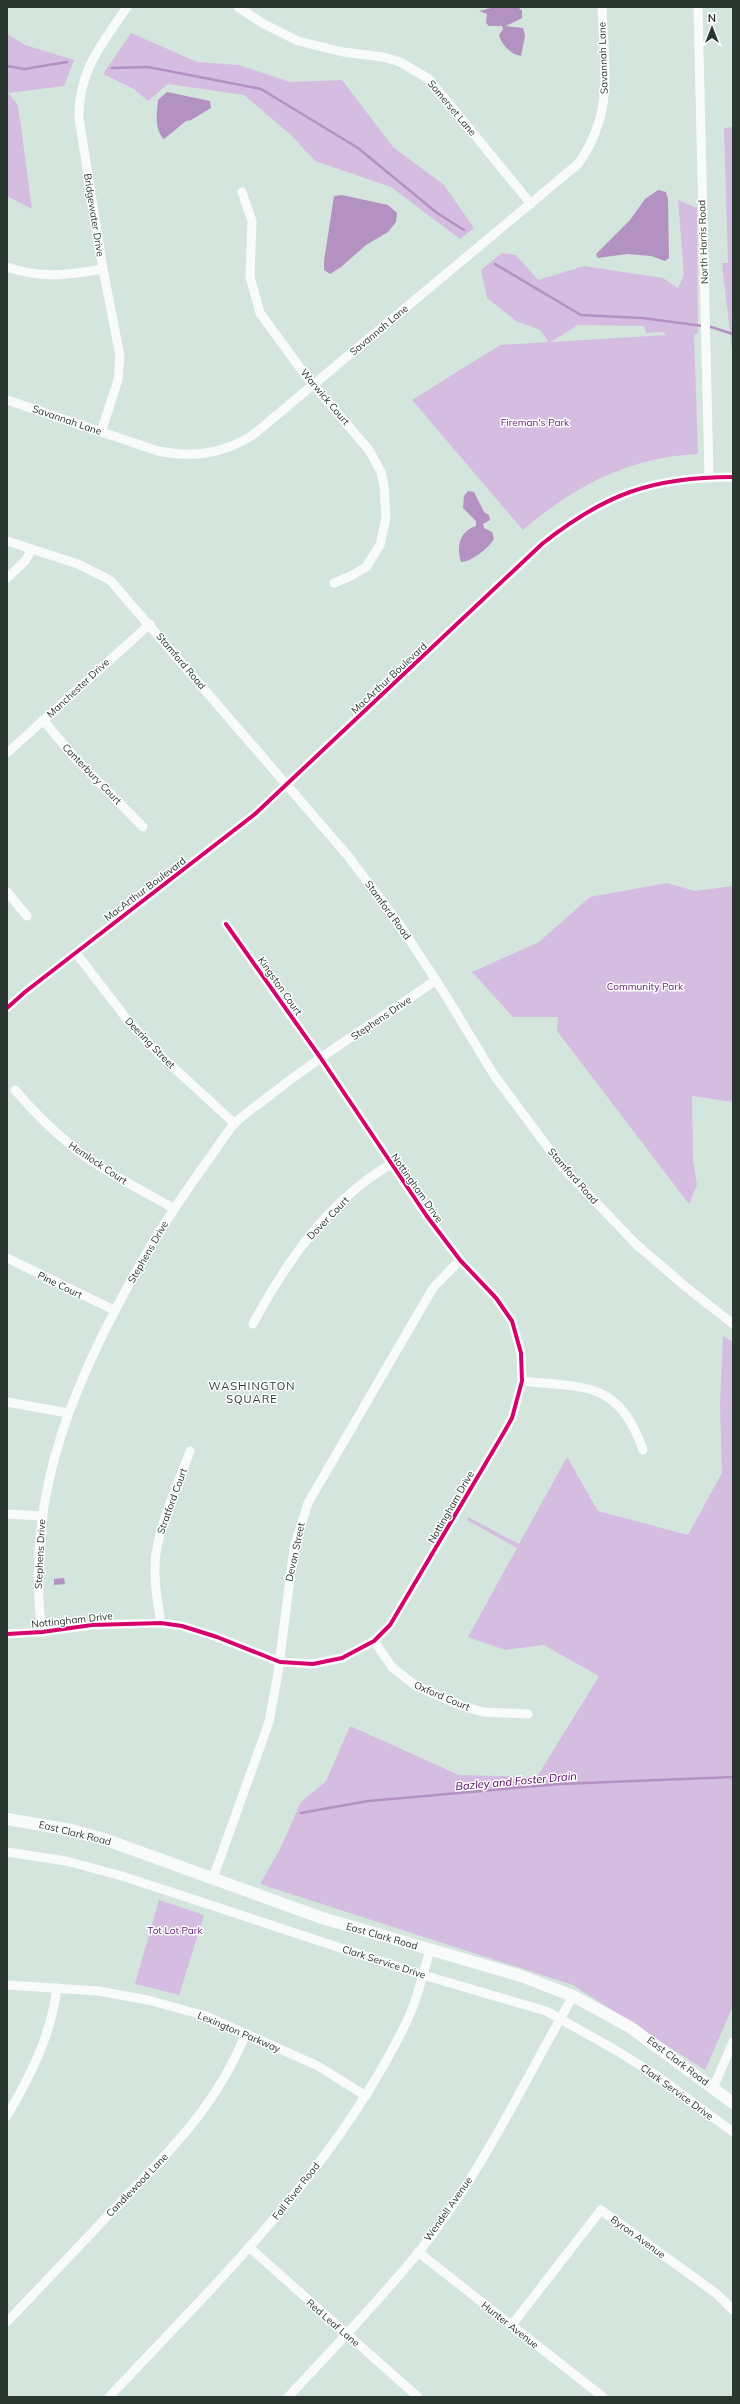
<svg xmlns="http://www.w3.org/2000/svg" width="740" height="2404" font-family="Mulish,sans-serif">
<rect width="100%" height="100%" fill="#d4e5dd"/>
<!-- green -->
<g fill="#d4bde1" fill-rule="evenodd">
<path d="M131,33l66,29 42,3 51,17 52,-2 51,67 51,38 30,43 -14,11 -69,-52 -76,-26 -24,-26 -47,-40 -76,-11 -20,17 -14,-12 -31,-15z"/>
<path d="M7,34l18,11 49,15 -10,26 -56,7 10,12 14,104 -25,-13z"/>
<path d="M733,127v232l-11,-96h6l-4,-135z"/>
<path d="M678,200l19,8 1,125 -4,2 4,119c-68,3 -124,32 -175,76l-111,-130 88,-55 49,-3 -9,-12 -24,-9 -29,-23 -6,-28 21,-17 14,2 22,25 46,-14 79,12 15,10 6,-13zM578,325l66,1 2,7 17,-1 3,3 -115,7z"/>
<path d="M667,883l28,8 38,-5v216l-41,-6 1,65 4,24 -8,19 -132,-173 1,-14h-45l-41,-45 67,-30 51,-45z"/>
<path d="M723,1336l10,6v664l-28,64 -132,-85 -313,-101 19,-33 22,-49 25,-21 24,-55 109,49 78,2 62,-101 -55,-31 -39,5 -37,-13 49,-89 -50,-28 1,-3 51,27 48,-87 31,54 90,24 34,-62 -2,-68z"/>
<path d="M159,1900l45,15 -25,80 -44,-11z"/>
</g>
<!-- water -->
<g fill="#b391c1">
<path d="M495,7h23l4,4v7l-16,8 17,2 2,8 -4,20c-10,-2 -19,-10 -22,-21l4,-6 -1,-3h-13l-3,-3 1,-9 -8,-3z"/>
<path d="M167,92l43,9 1,7 -20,12 -5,1 -22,18c-10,-10 -7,-26 -6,-39z"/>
<path d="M658,190l8,2 2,7 1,59 -4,3 -14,-5 -24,-2 -29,4 -2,-4 34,-34 15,-21z"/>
<path d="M342,195l46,10 9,8 -1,9 -8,10 -22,13 -25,22 -11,7 -6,-4v-9l10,-65z"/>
<path d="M468,491l6,1 10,20 5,3 1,5 -7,4 1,4 8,4 2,7c-5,9 -23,23 -33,23 -5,-16 -1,-31 15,-36v-5l-13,-13 1,-12z"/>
<path d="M64,1578l1,6 -11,1v-6z"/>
</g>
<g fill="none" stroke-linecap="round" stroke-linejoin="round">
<!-- stream -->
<g stroke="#b391c1" stroke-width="2.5">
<path d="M7,66l17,3 43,-7"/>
<path d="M112,68l36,-1 113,22 97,59 79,65 27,17"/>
<path d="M495,264l86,51 61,3 69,9 22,7"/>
<path d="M301,1813l67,-12 192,-17 173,-7"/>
</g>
<!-- minor -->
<g stroke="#f9fbfa" stroke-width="9">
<path d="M238,7l24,16 36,18 45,11 40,5 17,5 29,17 102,125"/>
<path d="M698,7l11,470"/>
<path d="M242,192l10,29 -2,56 10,36 46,63 63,74 12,22 3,13 2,33 -6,27 -14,22 -15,9 -17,7"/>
<path d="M7,267c35,12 60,8 96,2"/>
<path d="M7,400l151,51c35,7 65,3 95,-16l325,-271c37,-52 26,-97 24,-157"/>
<path d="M101,432l17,-52 2,-24 -17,-87 -24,-151c-1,-47 23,-74 48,-111"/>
<path d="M7,541l71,23 32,16 238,276 52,69 46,71 48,79 70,94 72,75 50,43 47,37"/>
<path d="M7,578l18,-17 7,-12"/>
<path d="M43,720l32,38 68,69"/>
<path d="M7,753l143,-129"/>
<path d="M7,892l20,24"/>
<path d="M76,953l50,65 33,36 76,70"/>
<path d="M7,1008l18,-16 230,-178 287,-270c63,-50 110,-67 191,-67"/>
<path d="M15,1090c18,21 37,40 59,58 30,24 66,41 99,60"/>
<path d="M7,1258l107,52"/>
<path d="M253,1324c33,-62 75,-123 138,-160"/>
<path d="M522,1381c63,7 97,-1 121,69"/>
<path d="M7,1402l61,11"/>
<path d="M7,1514l34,2"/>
<path d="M161,1623c-4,-23 -8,-47 -5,-70 6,-35 22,-69 34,-102"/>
<path d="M42,1632c-19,-142 36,-258 104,-378 20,-35 42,-66 65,-98 8,-11 15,-23 24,-33 11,-11 26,-20 38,-30 52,-41 109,-75 163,-113"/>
<path d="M7,1634l35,-2 50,-7 69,-2 21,3 35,11 63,25 33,2 29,-6 32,-17 16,-16 113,-191 9,-16 10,-37 -1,-28 -9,-32 -16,-23 -36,-38 -34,-45 -106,-158 -94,-133"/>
<path d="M374,1641l18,26 24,19 46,20 21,6 45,2"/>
<path d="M7,1852l59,9 56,15 301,99 123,36 66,37 44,27 77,57"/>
<path d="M213,1878l56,-156 9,-49 16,-125 14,-45 125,-215 27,-28"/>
<path d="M7,1985l91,6 50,9 58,16 112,50 48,30"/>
<path d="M713,2088l20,-46"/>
<path d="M7,2116c24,-41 44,-81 50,-128"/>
<path d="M250,2248l168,149"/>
<path d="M418,2252l185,145"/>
<path d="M7,2322c37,-39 74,-78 111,-117 53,-55 99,-100 128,-172"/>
<path d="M511,2326l90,-116 116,84 16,16"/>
<path d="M109,2397c108,-115 225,-227 295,-370 13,-25 18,-51 26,-77"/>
<path d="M288,2397c44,-47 89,-94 130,-144 63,-78 105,-170 155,-257"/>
</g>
<!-- major -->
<path stroke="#f9fbfa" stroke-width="12" d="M7,1819l64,11 33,9 218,79 199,58 52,20 57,31 103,76"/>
<defs>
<g id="cycleway">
<path d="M7,1008l18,-16 230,-178 287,-270c63,-50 110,-67 191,-67"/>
<path d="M7,1634l35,-2 50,-7 69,-2 21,3 35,11 63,25 33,2 29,-6 32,-17 16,-16 113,-191 9,-16 10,-37 -1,-28 -9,-32 -16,-23 -36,-38 -34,-45 -106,-158 -94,-133"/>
</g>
</defs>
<!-- cycleway casing -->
<use href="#cycleway" stroke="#fff" stroke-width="6"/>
<!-- cycleway -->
<use href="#cycleway" stroke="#d6006c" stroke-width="4"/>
</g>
<g text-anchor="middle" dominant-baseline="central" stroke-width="3" stroke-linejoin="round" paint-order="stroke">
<!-- street labels -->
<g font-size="10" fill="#2a3731" stroke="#fff">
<text transform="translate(603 58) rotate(-92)">Savannah Lane</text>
<text transform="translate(452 108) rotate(50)">Somerset Lane</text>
<text transform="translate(94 215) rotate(81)">Bridgewater Drive</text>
<text transform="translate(703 242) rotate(-92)">North Harris Road</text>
<text transform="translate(379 330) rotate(-40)">Savannah Lane</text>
<text transform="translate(325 397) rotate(50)">Warwick Court</text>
<text transform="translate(67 420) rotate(19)">Savannah Lane</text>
<text transform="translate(181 661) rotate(50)">Stamford Road</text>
<text transform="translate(389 678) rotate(-43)">MacArthur Boulevard</text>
<text transform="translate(78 688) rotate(-43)">Manchester Drive</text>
<text transform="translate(92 774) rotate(46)">Canterbury Court</text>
<text transform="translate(145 889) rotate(-37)">MacArthur Boulevard</text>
<text transform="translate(388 910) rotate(54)">Stamford Road</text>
<text transform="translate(280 986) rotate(55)">Kingston Court</text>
<text transform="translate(381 1018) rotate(-34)">Stephens Drive</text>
<text transform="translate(150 1043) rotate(46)">Deering Street</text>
<text transform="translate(98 1163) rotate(34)">Hemlock Court</text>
<text transform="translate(573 1176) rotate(49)">Stamford Road</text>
<text transform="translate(417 1188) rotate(55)">Nottingham Drive</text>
<text transform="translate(328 1218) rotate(-46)">Dover Court</text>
<text transform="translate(148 1252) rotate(-60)">Stephens Drive</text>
<text transform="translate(60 1285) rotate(26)">Pine Court</text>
<text transform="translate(172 1501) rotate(-70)">Stratford Court</text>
<text transform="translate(451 1507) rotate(-60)">Nottingham Drive</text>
<text transform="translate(295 1552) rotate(-78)">Devon Street</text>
<text transform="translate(40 1554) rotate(-87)">Stephens Drive</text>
<text transform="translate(72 1620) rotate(-6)">Nottingham Drive</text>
<text transform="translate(442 1696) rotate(23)">Oxford Court</text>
<text transform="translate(75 1833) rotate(14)">East Clark Road</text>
<text transform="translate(382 1936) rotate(16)">East Clark Road</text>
<text transform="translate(384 1962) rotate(18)">Clark Service Drive</text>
<text transform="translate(239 2032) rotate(23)">Lexington Parkway</text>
<text transform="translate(678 2061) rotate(37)">East Clark Road</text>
<text transform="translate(677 2092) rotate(36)">Clark Service Drive</text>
<text transform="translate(137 2185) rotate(-46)">Candlewood Lane</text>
<text transform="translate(296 2191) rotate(-52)">Fall River Road</text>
<text transform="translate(448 2209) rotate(-55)">Wendell Avenue</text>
<text transform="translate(638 2237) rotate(36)">Byron Avenue</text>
<text transform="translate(333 2323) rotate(41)">Red Leaf Lane</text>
<text transform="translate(510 2325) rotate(38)">Hunter Avenue</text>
</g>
<!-- park labels -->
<g font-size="10" fill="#611b74" stroke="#fff">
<text x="535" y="422">Fireman's Park</text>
<text x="645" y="986">Community Park</text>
<text x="175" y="1930">Tot Lot Park</text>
</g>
<!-- neighbourhood labels -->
<g font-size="11" letter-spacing="1" fill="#2a3731" stroke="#fff">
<text x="252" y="1386">WASHINGTON<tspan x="252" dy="13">SQUARE</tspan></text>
</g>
<!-- water labels -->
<g font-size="11" font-style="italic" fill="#4f0161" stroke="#fff">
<text transform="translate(516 1781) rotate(-5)">Bazley and Foster Drain</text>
</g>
</g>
<!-- border -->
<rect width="740" height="2404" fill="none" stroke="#2a3731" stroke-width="16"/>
<!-- north arrow -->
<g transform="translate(712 28)" stroke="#ffffff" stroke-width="3" paint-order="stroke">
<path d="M0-3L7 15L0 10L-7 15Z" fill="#2a3731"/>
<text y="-6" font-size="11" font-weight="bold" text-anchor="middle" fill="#2a3731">N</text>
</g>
</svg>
